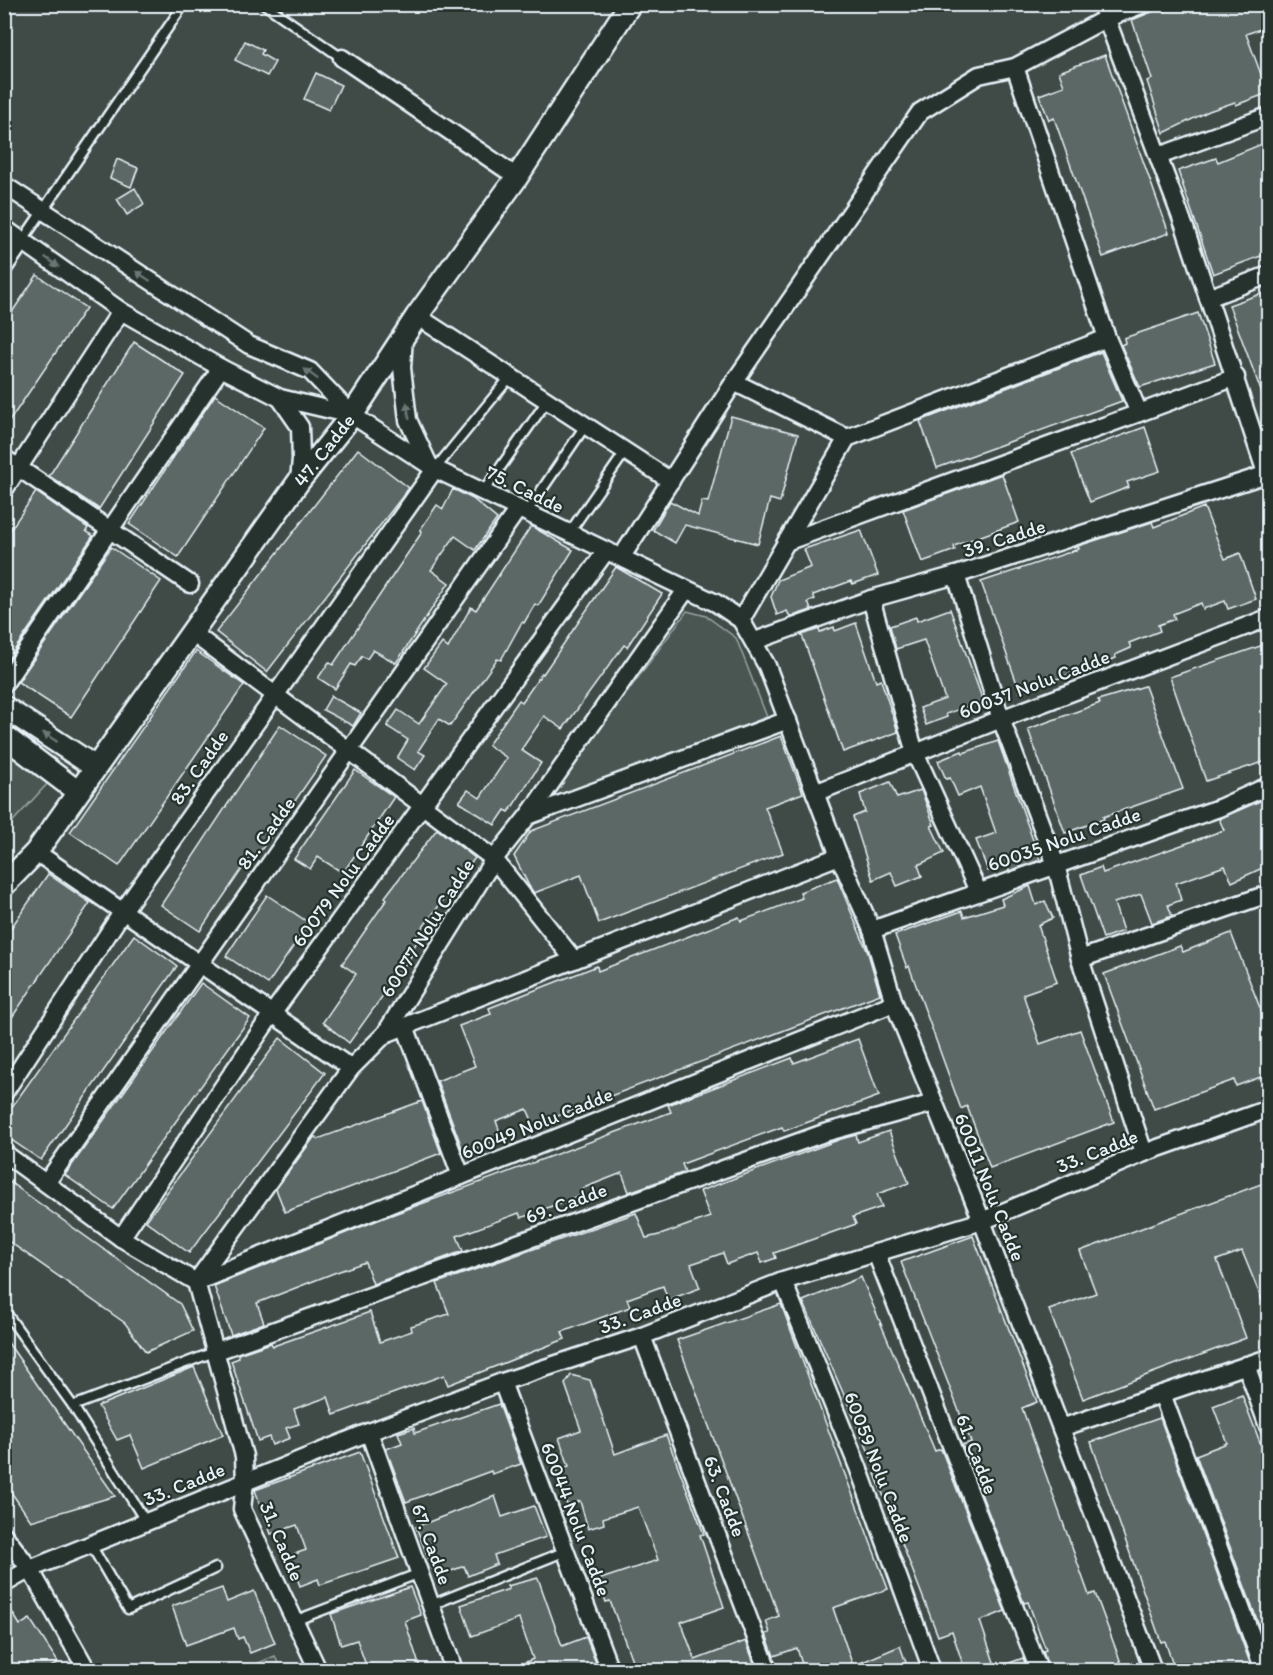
<svg xmlns="http://www.w3.org/2000/svg" width="1273" height="1675" font-family="Itim,sans-serif">
<rect width="100%" height="100%" fill="#323e39"/>
<filter id="ink" filterUnits="userSpaceOnUse"><feTurbulence type="fractalNoise" baseFrequency=".0167" numOctaves="2"/><feDisplacementMap in="SourceGraphic" scale="12" xChannelSelector="R" yChannelSelector="G"/><feConvolveMatrix kernelMatrix="1 2 1 2 8 2 1 2 1" color-interpolation-filters="sRGB"/></filter>
<g filter="url(#ink)">
<!-- built -->
<rect fill="#3f4b46" x="5" y="5" width="1263" height="1665"/>
<!-- green -->
<g fill="#495651" stroke="#98a4a4" stroke-width="1.5">
<path d="M687,611l19,5 30,22 31,79 -221,86z"/>
<path d="M5,751l43,32 -43,47z"/>
<path d="M275,1656l6,14h-39z"/>
</g>
<!-- building -->
<g fill="#5c6865" stroke="#e8f1f8" stroke-width="1.5">
<path d="M1183,4h86v22l-23,8 22,59 -32,12 -1,-3 -26,9 -45,22 -17,-52 5,-2 -20,-59 32,-13 1,4z"/>
<path d="M245,41l18,9 -2,4 14,8 -8,14 -32,-16z"/>
<path d="M1105,55l64,178 -66,24 -49,-139 -5,2 -10,-25 25,-9 -5,-14z"/>
<path d="M316,73l25,12 -12,25 -25,-11z"/>
<path d="M1269,141v112l-56,21 -35,-103 38,-13 2,4z"/>
<path d="M117,159l21,9 -7,19 -21,-9z"/>
<path d="M135,188l9,16 -17,11 -10,-16z"/>
<path d="M37,275l49,33 -82,121v-105z"/>
<path d="M1269,291v115l-2,1 -38,-102z"/>
<path d="M1198,313l17,50 -75,24 -19,-42 4,-2 -1,-5z"/>
<path d="M134,342l51,33 -86,134 -50,-33z"/>
<path d="M1101,352l21,49 -185,67 -17,-47z"/>
<path d="M215,395l49,33 -86,129 -49,-33z"/>
<path d="M731,416l67,18 -18,68 -10,-3 -12,45 -73,-19 -10,18 -22,-13 17,-29 28,15 4,-15 6,1z"/>
<path d="M1145,427l15,44 -33,11 2,5 -39,15 -19,-48z"/>
<path d="M358,449l51,39 -142,184 -51,-40z"/>
<path d="M1002,474l17,48 -65,24 1,4 -33,12 -19,-52z"/>
<path d="M453,489l20,10 24,20 -22,31 -20,-14 -24,34 18,13 -53,80 -23,-13 -6,9 -5,-3 -7,10 -4,-2 -16,25 -17,-11 11,-16 4,3 89,-133 -2,-2 17,-25 6,4z"/>
<path d="M36,492l52,36 -2,3 7,5 -89,129v-126z"/>
<path d="M1204,507l21,52 15,-6 16,46 -28,10 -3,-8 -22,8 -2,-6 -28,11 2,5 -17,6 2,6 -31,12 2,5 -16,7 1,3 -96,34 -39,-110 98,-33 -1,-3 74,-24 2,5z"/>
<path d="M531,526l42,24 -35,56 -3,-2 -11,19 -2,-1 -21,38 -4,-1 -47,67 -11,-7 -21,32 7,4 -10,15 -18,-12 11,-18 -21,-14 11,-16 21,14 28,-40 -23,-16 18,-25 6,5 23,-41 5,3z"/>
<path d="M861,530l17,45 -25,9 -2,-3 -38,14 2,4 -7,3 3,8 -21,7 -3,-6 -10,4 -6,-18 7,-17 33,-13 -7,-18z"/>
<path d="M111,547l50,34 -90,136 -53,-35z"/>
<path d="M616,567l46,27 -35,53 -3,-2 -61,84 -19,-13 -23,34 20,13 -32,49 -4,-2 -10,15 -36,-23 9,-12 12,8 27,-40 -19,-13 31,-45 3,2 20,-29 1,1z"/>
<path d="M950,609l33,92 -37,13 1,3 -21,8 -6,-17 25,-9 -21,-59 -28,9 -6,-23 26,-9 1,4z"/>
<path d="M856,623l20,59 5,-2 17,52 -55,20 -41,-117 17,-6 1,3 14,-5 1,4z"/>
<path d="M1269,643v117l-63,21 -36,-104z"/>
<path d="M196,651l48,34 -125,181 -49,-34z"/>
<path d="M1145,686l38,103 -80,28 1,2 -39,14 -37,-104 72,-26 -2,-3z"/>
<path d="M331,696l30,17 -8,13 -30,-16z"/>
<path d="M280,725l46,31 -69,100 -4,-3 -53,78 -39,-26z"/>
<path d="M781,736l22,57 -38,14 18,46 -184,70 -18,-48 -47,18 -5,-7 -15,-30 17,-25z"/>
<path d="M998,741l42,119 -31,11 -2,-6 -19,6 -12,-31 20,-7 -16,-46 -22,9 -8,-18 -4,1 -8,-18 24,-10 1,2z"/>
<path d="M355,770l39,27 -51,76 -25,-16 -8,12 -16,-10z"/>
<path d="M890,782l7,16 24,-8 13,35 -3,1 13,27 -26,12 4,11 -25,10 -6,-14 -18,8 -20,-63 12,-5 -5,-18z"/>
<path d="M1269,797v68l-37,17 -7,-16 -49,17 5,17 -13,5 4,11 -20,7 -11,-29 -27,9 9,28 -20,7 -22,-63 20,-8 2,6 121,-43 -5,-11z"/>
<path d="M437,829l38,29 -58,77 3,2 -8,13 2,2 -65,91 -26,-21 33,-48 -14,-10 45,-65 -2,-2z"/>
<path d="M48,874l42,29 -86,126v-91z"/>
<path d="M837,878l31,75 12,41 -346,131 -7,-16 -31,12 6,17 -38,15 -27,-72 38,-15 -16,-40 32,-12 -2,-6 108,-42 1,5 141,-54 2,4 61,-23 -2,-6z"/>
<path d="M1030,886l6,19 9,-4 8,17 -15,7 19,57 -34,12 17,50 40,-14 34,92 -124,46 -23,-62 -6,3 -52,-143 -2,2 -12,-33 67,-24 2,6 39,-12 -2,-6z"/>
<path d="M267,895l42,28 -41,61 -42,-28z"/>
<path d="M1231,933l38,98v43l-33,12 -2,-6 -80,29 -50,-135 76,-28 3,6z"/>
<path d="M134,935l43,31 -136,194 -37,-25v-17z"/>
<path d="M201,983l49,35 -137,191 -48,-34z"/>
<path d="M280,1038l45,35 -136,180 -43,-32z"/>
<path d="M858,1039l21,57 -95,35 -2,-4 -100,37 3,8 -56,20 -7,-19 -41,16 2,5 -62,24 -2,-5 -62,23 6,15 -90,33 -8,-22 -31,11 -77,30 7,20 -33,12 -17,-49 169,-68 288,-106 -3,-7 124,-47 2,5z"/>
<path d="M422,1101l19,52 -156,59 -9,-23 39,-53 3,3z"/>
<path d="M889,1131l20,52 -32,11 5,13 -29,10 3,7 -82,29 2,5 -14,5 -4,-10 -31,11 -4,-11 -17,6 -15,5 9,24 -32,12 -5,-14 -36,13 3,8 -68,25 3,7 -117,46 -4,-10 -110,40 -6,-18 -34,12 5,15 -13,4 4,10 -18,7 -3,-8 -11,4 -27,-80 8,-3 -1,-4 33,-11 2,3 97,-34 10,30 32,-11 -1,-5 38,-12 -12,-31 199,-70 10,25 17,-4 47,-17 -10,-26 141,-52 15,-4 2,7z"/>
<path d="M4,1178l176,126 13,27 -47,21 -21,-29 -121,-85z"/>
<path d="M1269,1181v136l-27,-66 -25,9 29,78 -163,61 -34,-89 47,-17 -16,-42z"/>
<path d="M973,1236l64,166 -15,6 67,187 6,-2 29,78h-75l-6,-20 3,-1 -18,-48 -4,1 -62,-158 9,-3 -70,-180z"/>
<path d="M861,1277l74,174 6,-2 64,162 -25,10 16,47 27,-10 5,13h-63l-13,-40 -14,5 -63,-162 3,-1 -75,-172z"/>
<path d="M781,1304l107,285 -55,19 20,58 47,-20 9,25h-105l-7,-23 -23,8 -8,-22 4,-1 -4,-12 13,-5 -102,-276z"/>
<path d="M4,1337l111,159 -84,25 -27,-39z"/>
<path d="M194,1367l29,68 -79,33 -14,-33 -13,5 -19,-34z"/>
<path d="M571,1375l19,5 25,74 51,-19 38,99 -4,1 24,72 -43,15 14,38 51,-19 11,30h-121l-26,-70 -4,1 -8,-22 60,-20 -20,-53 -35,11 1,6 -16,5 -8,-28 -13,4 -11,-35 13,-4 -10,-28 22,-8 -16,-46z"/>
<path d="M1242,1395l27,71v186l-73,-197 31,-12 -14,-37z"/>
<path d="M499,1404l22,60 -29,10 -1,-3 -85,31 -20,-53 16,-6 -4,-10 16,-5 1,5z"/>
<path d="M1160,1418l93,253h-78l-10,-30 -4,1 -70,-200z"/>
<path d="M360,1452l39,106 -79,27 -2,-6 -18,7 -11,-30 17,-6 -9,-25 -26,9 -16,-44z"/>
<path d="M495,1496l7,21 32,-11 12,31 -52,18 3,9 -29,12 -4,-10 -28,11 -20,-50z"/>
<path d="M538,1578l24,68 24,-9 13,34h-93l27,-12 -14,-40 -47,17 -11,-31 48,-16 -2,-3z"/>
<path d="M410,1587l11,28 -16,6 16,50h-53l-11,-31 -16,5 -10,-31z"/>
<path d="M222,1588l5,14 27,-11 21,52 -25,10 -7,-16 -5,2 -4,-11 -48,17 -14,-39z"/>
<path d="M4,1599l16,26 10,-6 28,43 -13,9h-41z"/>
</g>
<g fill="none" stroke-linecap="round" stroke-linejoin="round">
<defs>
<g id="service">
<path d="M264,4l78,54"/>
<path d="M22,241l162,-237"/>
<path d="M435,469l75,-92"/>
<path d="M483,492l64,-91"/>
<path d="M526,513l59,-87"/>
<path d="M569,533l56,-81"/>
<path d="M4,1310l69,96"/>
<path d="M146,1522l-73,-116 141,-54"/>
<path d="M91,1545l37,64 88,-41"/>
<path d="M431,1605l135,-54"/>
<path d="M294,1621l126,-48"/>
</g>
<g id="minor">
<path d="M1101,4l84,224 83,251"/>
<path d="M342,58l175,119"/>
<path d="M1015,67l92,271 32,75 97,-36"/>
<path d="M1159,156l109,-40"/>
<path d="M4,185l245,160 61,26 42,44 83,54 281,134 25,17 26,46 72,190 33,74 22,73 88,218 171,449"/>
<path d="M4,228l117,83 100,57 59,30 72,17"/>
<path d="M4,267l18,-26"/>
<path d="M1208,298l60,-23"/>
<path d="M417,316l254,165"/>
<path d="M404,336l-2,32 6,52 21,45"/>
<path d="M734,382l113,56"/>
<path d="M280,398l20,29 1,32 -2,22"/>
<path d="M4,458l186,126"/>
<path d="M4,490l117,-179"/>
<path d="M786,542l353,-129"/>
<path d="M621,558l113,-176 186,-270 59,-37 36,-8 90,-48 38,-15"/>
<path d="M956,575l45,144 55,146 24,94 64,194"/>
<path d="M871,599l44,154 63,138"/>
<path d="M741,620l106,-182 260,-100"/>
<path d="M191,632l303,227 80,101"/>
<path d="M755,641l116,-42 85,-24 311,-101"/>
<path d="M4,684l217,-316"/>
<path d="M815,793l186,-74 267,-101"/>
<path d="M528,816l260,-96"/>
<path d="M36,852l87,60"/>
<path d="M123,911l228,157"/>
<path d="M872,930l347,-122 49,-22"/>
<path d="M1080,959l188,-65"/>
<path d="M405,1026l56,150"/>
<path d="M385,1034l454,-178"/>
<path d="M4,1093l119,-182 312,-442"/>
<path d="M4,1153l117,85 75,44 48,174 1,26 -3,27 76,161"/>
<path d="M47,1182l471,-673"/>
<path d="M121,1238l151,-224 334,-463"/>
<path d="M876,1253l163,417"/>
<path d="M783,1281l75,186 74,203"/>
<path d="M196,1282l155,-214 34,-34 109,-175 34,-43 158,-226"/>
<path d="M196,1282l698,-279"/>
<path d="M642,1336l126,334"/>
<path d="M214,1352l610,-219 110,-30"/>
<path d="M1246,1365l22,61"/>
<path d="M502,1382l108,288"/>
<path d="M1162,1394l102,276"/>
<path d="M1061,1428l207,-70"/>
<path d="M369,1432l85,238"/>
<path d="M4,1535l26,34 57,101"/>
<path d="M4,1584l26,-15 339,-137 133,-50 140,-46 141,-55 199,-60 162,-68 124,-44"/>
</g>
<g id="tertiary">
<path d="M4,707l91,60"/>
<path d="M4,736l74,56"/>
<path d="M4,885l32,-33 263,-371 53,-66 65,-99 100,-139 113,-173"/>
</g>
</defs>
<!-- service casing -->
<use href="#service" stroke="#e8f1f8" stroke-width="13"/>
<!-- minor casing -->
<use href="#minor" stroke="#e8f1f8" stroke-width="21"/>
<!-- tertiary casing -->
<use href="#tertiary" stroke="#e8f1f8" stroke-width="26"/>
<!-- service -->
<use href="#service" stroke="#26332d" stroke-width="8"/>
<!-- minor -->
<use href="#minor" stroke="#26332d" stroke-width="16"/>
<!-- tertiary -->
<use href="#tertiary" stroke="#26332d" stroke-width="21"/>
</g>
<!-- one-way arrows -->
<defs><path id="oneway-solid" d="M-6-.8H1V-3.2L6.5 0L1 3.2V.8H-6Z" transform="scale(1.5)"/></defs>
<g fill="#6a7674">
<use href="#oneway-solid" transform="translate(52 262) rotate(35)"/>
<use href="#oneway-solid" transform="translate(143 276) rotate(-147)"/>
<use href="#oneway-solid" transform="translate(311 374) rotate(-143)"/>
<use href="#oneway-solid" transform="translate(408 411) rotate(-99)"/>
<use href="#oneway-solid" transform="translate(50 737) rotate(-147)"/>
</g>
</g>
<g text-anchor="middle" dominant-baseline="central" stroke-width="4.5" stroke-linejoin="round" paint-order="stroke">
<!-- street labels -->
<g font-size="20" fill="#e8f1f8" stroke="#26332d">
<text transform="translate(324 450) rotate(-52)">47. Cadde</text>
<text transform="translate(525 489) rotate(26)">75. Cadde</text>
<text transform="translate(1004 538) rotate(-18)">39. Cadde</text>
<text transform="translate(1034 684) rotate(-21)">60037 Nolu Cadde</text>
<text transform="translate(199 767) rotate(-55)">83. Cadde</text>
<text transform="translate(266 833) rotate(-54)">81. Cadde</text>
<text transform="translate(1064 839) rotate(-19)">60035 Nolu Cadde</text>
<text transform="translate(343 880) rotate(-54)">60079 Nolu Cadde</text>
<text transform="translate(427 928) rotate(-58)">60077 Nolu Cadde</text>
<text transform="translate(537 1123) rotate(-22)">60049 Nolu Cadde</text>
<text transform="translate(1097 1151) rotate(-22)">33. Cadde</text>
<text transform="translate(990 1187) rotate(68)">60011 Nolu Cadde</text>
<text transform="translate(566 1203) rotate(-20)">69. Cadde</text>
<text transform="translate(640 1313) rotate(-20)">33. Cadde</text>
<text transform="translate(977 1454) rotate(69)">61. Cadde</text>
<text transform="translate(879 1467) rotate(69)">60059 Nolu Cadde</text>
<text transform="translate(184 1484) rotate(-22)">33. Cadde</text>
<text transform="translate(725 1496) rotate(69)">63. Cadde</text>
<text transform="translate(576 1519) rotate(69)">60044 Nolu Cadde</text>
<text transform="translate(282 1541) rotate(67)">31. Cadde</text>
<text transform="translate(432 1544) rotate(70)">67. Cadde</text>
</g>
</g>
<!-- margin -->
<rect width="1273" height="1675" fill="none" stroke="#26332d" stroke-width="24"/>
<rect x="12" y="12" width="1249" height="1651" fill="none" stroke="#e8f1f8" stroke-width="2" filter="url(#ink)"/>
</svg>
